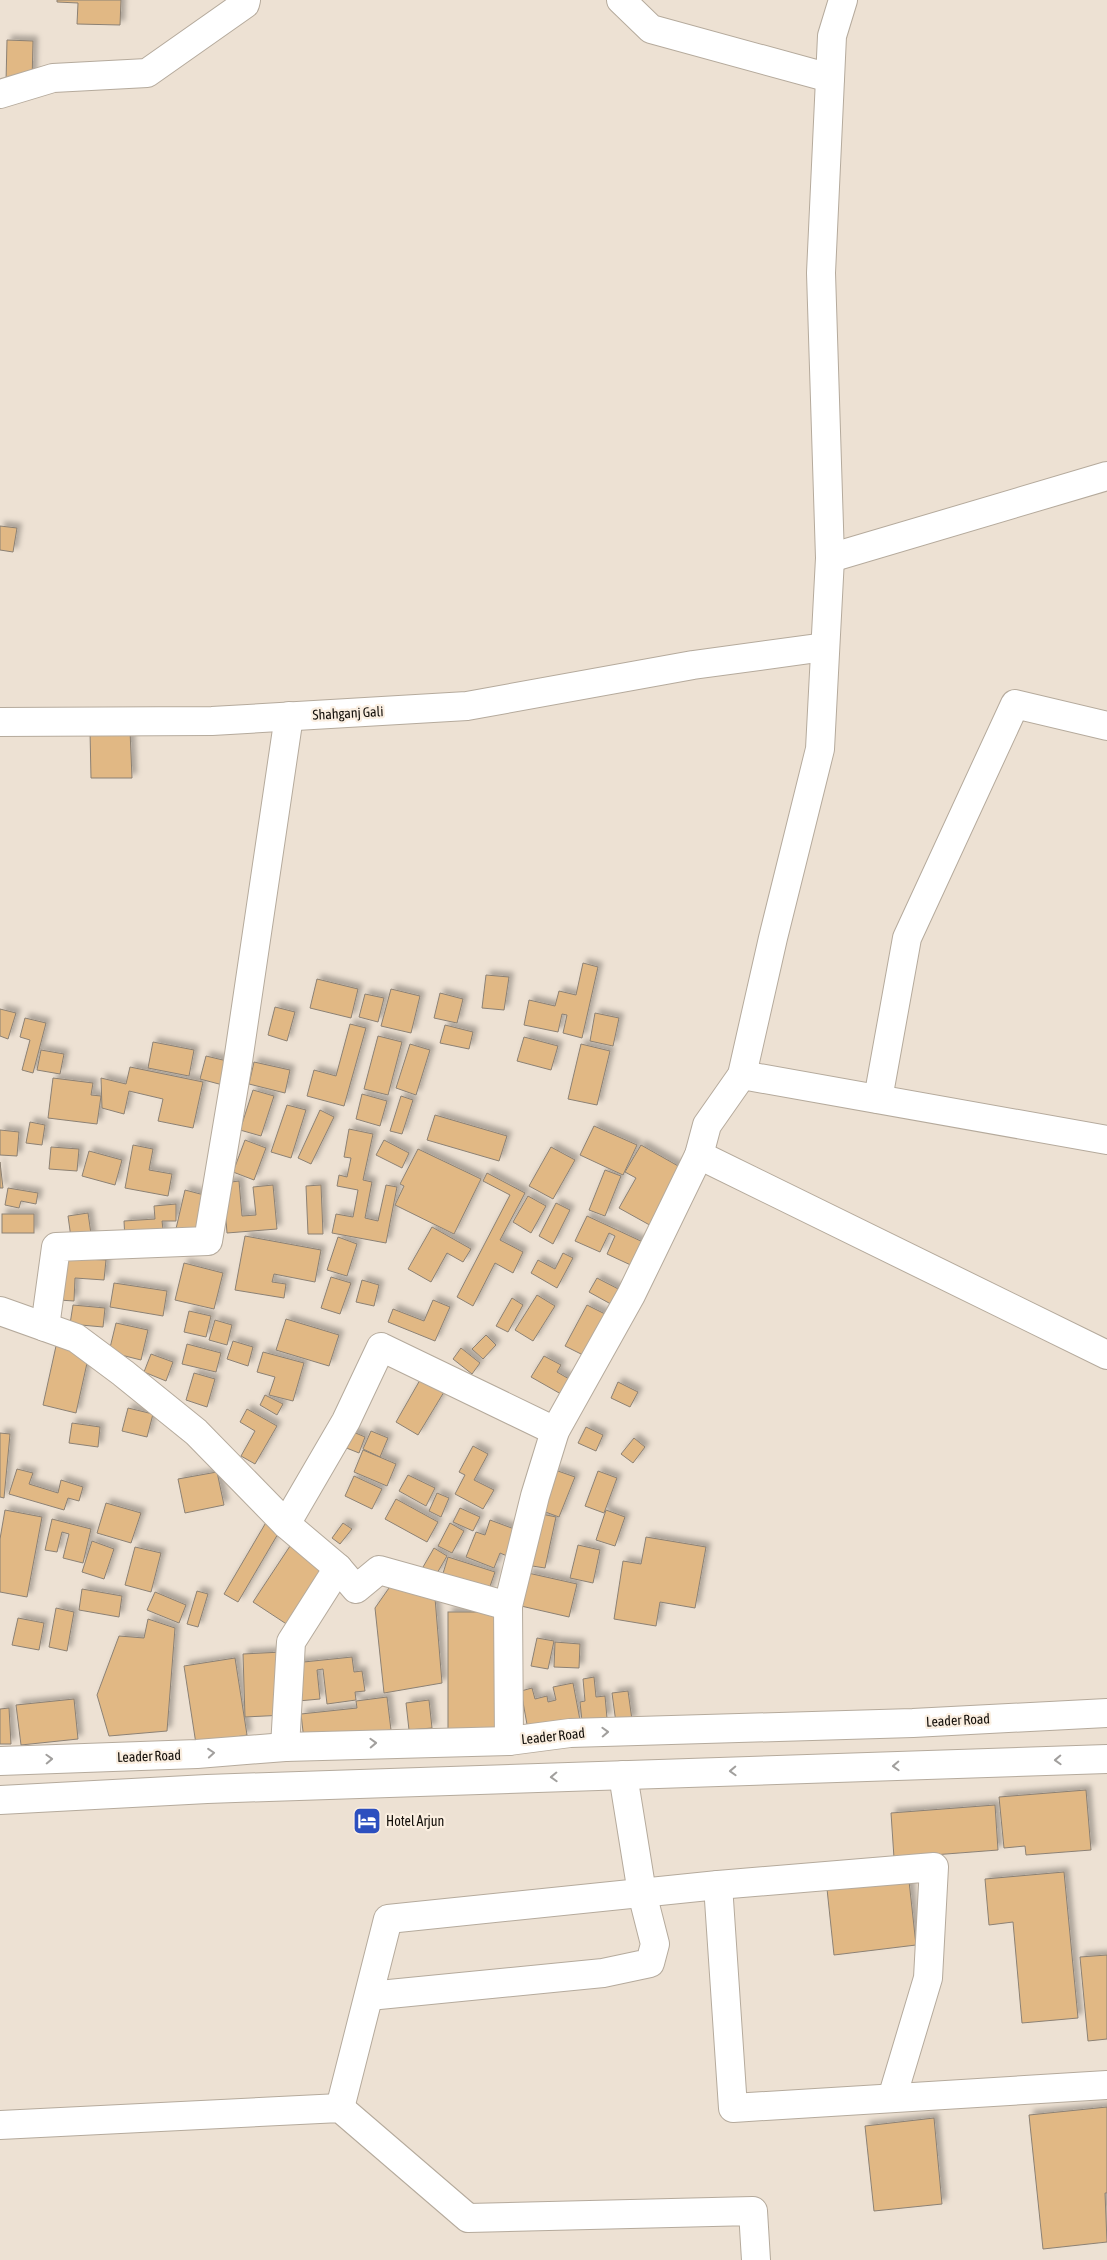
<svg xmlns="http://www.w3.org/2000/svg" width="1107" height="2260" font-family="'Asap Condensed',sans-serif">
<defs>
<filter id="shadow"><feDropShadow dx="4.5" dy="-4.5" stdDeviation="2.5" flood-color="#0004"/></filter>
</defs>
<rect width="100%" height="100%" fill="#ede1d3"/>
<!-- building -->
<g fill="#e1b884" stroke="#8c8174" filter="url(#shadow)">
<path d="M57,0h64l-1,25 -43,-1 1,-21 -21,-1z"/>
<path d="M7,40l26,1 -1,42 -26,-1z"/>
<path d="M0,526l17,2 -4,24 -13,-2z"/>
<path d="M130,730l2,48h-41l-1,-47z"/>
<path d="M583,963l15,4 -16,71 -19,-5 4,-18 -5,-1 -4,18 -34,-7 5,-25 26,6 4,-15 17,4z"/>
<path d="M486,975l23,2 -5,33 -22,-2z"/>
<path d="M317,979l41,10 -7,29 -41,-10z"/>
<path d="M391,989l29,7 -9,37 -30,-7z"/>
<path d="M440,993l23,6 -6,24 -23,-5z"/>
<path d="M365,994l19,4 -6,24 -19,-5z"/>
<path d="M275,1007l20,5 -8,29 -19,-6z"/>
<path d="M0,1009l16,4 -8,26 -8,-3z"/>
<path d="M595,1013l24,5 -6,28 -23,-5z"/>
<path d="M25,1018l21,5 -13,50 -11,-3 8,-30 -10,-3z"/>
<path d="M350,1024l16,4 -22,78 -37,-10 7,-26 22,6z"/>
<path d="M445,1025l28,7 -4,17 -29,-6z"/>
<path d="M378,1036l24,6 -14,53 -24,-6z"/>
<path d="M524,1037l34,9 -7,24 -34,-9z"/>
<path d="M153,1042l41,8 -5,26 -41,-8z"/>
<path d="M410,1044l20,6 -14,45 -20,-7z"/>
<path d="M581,1044l29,7 -13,54 -29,-6z"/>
<path d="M41,1050l23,4 -4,20 -23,-4z"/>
<path d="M206,1056l38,9 -6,24 -38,-10z"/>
<path d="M254,1062l36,8 -5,23 -36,-9z"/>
<path d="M130,1067l73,15 -10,46 -35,-7 5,-22 -34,-8 -5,23 -22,-6 -1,-30 25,6z"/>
<path d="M53,1078l40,5 -2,12 10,1 -4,28 -49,-6z"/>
<path d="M253,1090l21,6 -13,40 -21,-6z"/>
<path d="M362,1094l25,7 -7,25 -24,-7z"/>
<path d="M401,1096l12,4 -11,34 -12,-3z"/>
<path d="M287,1105l19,5 -15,48 -20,-6z"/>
<path d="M320,1110l14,7 -23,47 -13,-6z"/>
<path d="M435,1115l72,21 -8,25 -72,-21z"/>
<path d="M30,1122l15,3 -3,20 -16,-2z"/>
<path d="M594,1126l43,19 -14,30 -43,-20z"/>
<path d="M349,1129l24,5 -10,46 9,2 -7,36 13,3 8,-36 11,2 -11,56 -54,-10 4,-19 17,3 5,-27 -21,-4 2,-11 8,2 4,-19 -7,-1z"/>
<path d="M0,1130l19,2 -2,24 -17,-1z"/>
<path d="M245,1140l21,8 -12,32 -21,-8z"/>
<path d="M384,1140l25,13 -7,15 -26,-13z"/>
<path d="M133,1145l20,4 -4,21 23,4 -4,22 -43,-8z"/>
<path d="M641,1145l46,26 -32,57 -36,-20 17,-30 -11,-6z"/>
<path d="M51,1147l28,2 -2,22 -28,-2z"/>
<path d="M551,1147l24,13 -22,39 -24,-13z"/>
<path d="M418,1149l63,30 -27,55 -59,-29 9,-19 -4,-2z"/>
<path d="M89,1151l33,9 -7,25 -33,-9z"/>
<path d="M0,1162l3,26h-3z"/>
<path d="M605,1170l16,6 -16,40 -16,-6z"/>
<path d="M487,1173l38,20 -25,47 23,12 -10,21 -18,-10 -22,43 -16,-9 53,-102 -27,-14z"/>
<path d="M239,1181l3,35 14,-1 -3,-28 20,-2 4,44 -50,4 -4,-50z"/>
<path d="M321,1185l2,49h-15l-2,-48z"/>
<path d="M8,1188l30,5 -2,11 -15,-3 -2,7 -14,-3z"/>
<path d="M185,1190l23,6 -10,42 -23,-5z"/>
<path d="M528,1196l18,10 -15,27 -18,-11z"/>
<path d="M556,1203l14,7 -17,34 -14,-8z"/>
<path d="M176,1204v17h-14l2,17 -39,2 -1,-19 31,-2 -1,-13z"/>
<path d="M88,1213l4,28 -20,4 -4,-29z"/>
<rect x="2" y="1214" width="32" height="19"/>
<path d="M587,1216l58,27 -10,24 -28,-13 8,-18 -6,-3 -9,19 -25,-11z"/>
<path d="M432,1227l39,22 -8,13 -16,-9 -16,29 -23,-13z"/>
<path d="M245,1236l76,14 -6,32 -41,-8 -2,8 14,2 -2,14 -49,-8z"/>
<path d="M338,1237l19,7 -10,32 -20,-6z"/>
<path d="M563,1253l10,5 -16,30 -26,-15 7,-13 17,9z"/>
<path d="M62,1258l44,2 -2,20 -29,-2 -1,23 -15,-1z"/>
<path d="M184,1263l39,10 -9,36 -39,-9z"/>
<path d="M331,1277l20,6 -11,31 -19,-6z"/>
<path d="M597,1278l29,15 -8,15 -29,-16z"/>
<path d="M362,1280l17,5 -5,21 -18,-4z"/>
<path d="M114,1283l53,8 -4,25 -53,-9z"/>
<path d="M537,1295l18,11 -22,35 -18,-11z"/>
<path d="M512,1298l11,7 -15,27 -12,-6z"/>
<path d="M433,1300l17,7 -15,34 -47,-19 5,-13 31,12z"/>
<path d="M73,1305l32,3 -2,19 -33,-3z"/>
<path d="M587,1305l26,13 -22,41 -26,-13z"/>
<path d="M189,1311l22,5 -5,21 -22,-5z"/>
<path d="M286,1319l53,16 -10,31 -53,-16z"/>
<path d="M215,1320l17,5 -5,20 -18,-5z"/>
<path d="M116,1323l32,7 -7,30 -32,-8z"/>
<path d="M486,1335l10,10 -13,14 -11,-10z"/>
<path d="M233,1341l20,6 -5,19 -21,-7z"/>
<path d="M187,1344l34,9 -5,19 -34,-8z"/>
<path d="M56,1346l33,8 -13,59 -33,-8z"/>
<path d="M461,1348l19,15 -8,11 -19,-15z"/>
<path d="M263,1352l41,11 -11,38 -24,-6 6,-18 -18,-5z"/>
<path d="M151,1354l22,8 -7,19 -22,-9z"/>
<path d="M544,1356l17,9 -4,7 19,11 -8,15 -37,-21z"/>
<path d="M194,1373l21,6 -8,28 -21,-7z"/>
<path d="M424,1373l23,14 -29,48 -22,-13z"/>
<path d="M618,1382l20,10 -8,15 -19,-9z"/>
<path d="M265,1395l18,9 -6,11 -17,-10z"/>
<path d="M128,1408l25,6 -6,23 -25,-6z"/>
<path d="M247,1409l30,17 -22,38 -14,-8 14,-25 -15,-9z"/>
<path d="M72,1423l28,4 -2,20 -29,-4z"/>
<path d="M586,1427l17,8 -7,16 -18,-8z"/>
<path d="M351,1431l14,6 -6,16 -15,-6z"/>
<path d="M371,1431l17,7 -8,19 -17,-8z"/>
<path d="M0,1433l10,1 -6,64 -4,-1z"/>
<path d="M634,1438l11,9 -12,16 -12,-9z"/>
<path d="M473,1446l15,8 -14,26 20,10 -11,19 -28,-15 10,-19 -6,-3z"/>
<path d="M363,1450l33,14 -9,22 -33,-14z"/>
<path d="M17,1469l16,4 -4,11 29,9 3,-13 22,7 -4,14 -11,-3 -4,12 -55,-16z"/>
<path d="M555,1470l20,7 -16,40 -19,-7z"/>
<path d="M598,1471l19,7 -13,35 -19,-7z"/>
<path d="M217,1472l7,33 -39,8 -7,-34z"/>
<path d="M408,1475l27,13 -9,18 -27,-15z"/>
<path d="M354,1476l28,13 -10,20 -27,-13z"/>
<path d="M437,1493l12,5 -8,19 -12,-6z"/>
<path d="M396,1499l42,23 -11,20 -42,-23z"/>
<path d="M106,1503l35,10 -10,30 -34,-10z"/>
<path d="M460,1508l20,9 -7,14 -20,-9z"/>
<path d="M5,1510l37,7 -15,80 -27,-5v-53z"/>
<path d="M606,1510l19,7 -10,29 -19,-6z"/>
<path d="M537,1513l19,4 -11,51 -19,-3z"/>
<path d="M52,1519l39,10 -8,34 -20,-5 6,-24 -7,-2 -5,20 -12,-2z"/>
<path d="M268,1519l14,8 -44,75 -14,-8z"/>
<path d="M490,1520l27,10 -10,26 -7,-3 -6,15 -28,-11 10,-25 9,3z"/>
<path d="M343,1523l9,6 -12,15 -8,-6z"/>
<path d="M450,1523l14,8 -12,22 -14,-7z"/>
<path d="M646,1537l60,10 -11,61 -35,-6 -4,24 -42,-7 9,-58 18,3z"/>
<path d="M92,1541l22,8 -10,30 -22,-7z"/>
<path d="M292,1543l35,22 -36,62 -38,-25z"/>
<path d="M578,1545l22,5 -7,33 -23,-5z"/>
<path d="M135,1547l26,6 -10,39 -26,-7z"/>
<path d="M434,1548l13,8 -11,19 -13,-8z"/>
<path d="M448,1557l47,15 -8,23 -46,-15z"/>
<path d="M528,1573l49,11 -8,33 -48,-11z"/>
<path d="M396,1578l39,20 7,85 -58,10 -9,-85z"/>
<path d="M82,1589l40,7 -3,21 -40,-7z"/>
<path d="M197,1591l11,3 -10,33 -11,-3z"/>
<path d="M155,1592l31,13 -7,18 -32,-13z"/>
<path d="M56,1608l18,4 -7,39 -18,-4z"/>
<rect x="448" y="1612" width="51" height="119"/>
<path d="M18,1618l26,5 -5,27 -27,-5z"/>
<path d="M148,1619l27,9 -8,103 -58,5 -12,-41 22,-59 25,2z"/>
<path d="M537,1638l17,3 -6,28 -17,-3z"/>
<path d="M555,1642l25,2 -1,24 -25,-1z"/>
<path d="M282,1652l3,63 -40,2 -2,-63z"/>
<path d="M352,1657l2,15 8,-1 3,20 -10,1 1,8 -29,4 -4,-35 -6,1 3,29 -22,2 -4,-38z"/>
<path d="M235,1658l12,77 -51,9 -12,-78z"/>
<path d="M594,1677l2,20 9,-1 2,22 -25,3 -2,-19 5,-1 -2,-22z"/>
<path d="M573,1683l7,37 -52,10 -7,-39 11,-3 3,11 12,-3 1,6 8,-2 -3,-13z"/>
<path d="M628,1691l4,29 -16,3 -4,-30z"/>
<path d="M387,1697l4,33 -87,10 -3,-26 56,-6 -1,-7z"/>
<path d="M74,1699l4,40 -57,6 -5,-40z"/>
<path d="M429,1700l3,28 -23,2 -3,-27z"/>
<path d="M9,1708l2,36h-11v-35z"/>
<path d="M1086,1790l5,60 -65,5 -1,-9 -21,2 -5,-51z"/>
<path d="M995,1805l3,45 -104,8 -3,-45z"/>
<path d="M1064,1872l14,146 -56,5 -9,-101 -24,3 -4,-46z"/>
<path d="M909,1881l7,64 -82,10 -7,-66z"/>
<path d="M1107,1955v84l-19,2 -8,-84z"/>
<path d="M1107,2107v86h-2l2,49 -64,7 -14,-134z"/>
<path d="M934,2118l8,86 -68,7 -9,-85z"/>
</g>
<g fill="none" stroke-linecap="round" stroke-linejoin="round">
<defs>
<g id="street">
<path d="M621,0l30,29 179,49"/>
<path d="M0,94l53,-16 94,-5 98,-69 1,-4"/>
<path d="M830,558l277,-82"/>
<path d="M0,722l212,-1 255,-15 226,-41 132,-18"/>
<path d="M742,1075l365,65"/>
<path d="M878,1099l29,-161 108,-234 92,22"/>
<path d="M699,1155l408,200"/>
<path d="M0,1311l76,27 47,35 73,59 90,92 52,44 18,21 23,-19 129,36"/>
<path d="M45,1327l11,-80 152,-6 29,-173 52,-352"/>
<path d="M286,1524l60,-103 35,-74 174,84"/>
<path d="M509,1741l-1,-135 27,-110 20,-65 76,-136 68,-140 8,-30 35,-50 31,-137 47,-189 10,-191 -9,-285 11,-237 11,-36"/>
<path d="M285,1747l6,-105 47,-74"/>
<path d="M718,1885l216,-18 -6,111 -36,120"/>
<path d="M369,1996l234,-23 47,-10 5,-19 -13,-51 -19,-118"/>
<path d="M340,2108l48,-189 330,-34 15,223 374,-23"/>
<path d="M0,2125l340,-17 128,110 285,-7 3,49"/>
</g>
<g id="secondary">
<path d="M0,1761l197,-7 88,-7 224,-6 61,-8 343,-10 194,-10"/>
<path d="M0,1800l207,-11 900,-30"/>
</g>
</defs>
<!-- street casing -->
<use href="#street" stroke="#b5aa9c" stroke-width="30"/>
<!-- secondary casing -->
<use href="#secondary" stroke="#b5aa9c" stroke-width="30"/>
<!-- street -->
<use href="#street" stroke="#fff" stroke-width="28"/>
<!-- secondary -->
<use href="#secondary" stroke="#fff" stroke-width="28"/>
</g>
<!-- one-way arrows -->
<defs><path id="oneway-chevron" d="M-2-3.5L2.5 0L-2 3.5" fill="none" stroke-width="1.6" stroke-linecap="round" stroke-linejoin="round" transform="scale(1.25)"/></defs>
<g stroke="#a19f9d">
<use href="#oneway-chevron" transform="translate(605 1732) rotate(-2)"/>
<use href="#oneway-chevron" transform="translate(373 1743) rotate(-2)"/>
<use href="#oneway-chevron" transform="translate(211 1753) rotate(-5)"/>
<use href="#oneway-chevron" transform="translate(49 1759) rotate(-2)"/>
<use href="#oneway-chevron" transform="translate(1058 1760) rotate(178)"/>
<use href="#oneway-chevron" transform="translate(896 1766) rotate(178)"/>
<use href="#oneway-chevron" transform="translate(733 1771) rotate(178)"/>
<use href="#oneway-chevron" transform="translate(554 1777) rotate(178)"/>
</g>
<!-- icons -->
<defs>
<symbol id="hotel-square" viewBox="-11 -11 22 22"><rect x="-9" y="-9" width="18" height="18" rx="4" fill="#2c4fbf" stroke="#faeee0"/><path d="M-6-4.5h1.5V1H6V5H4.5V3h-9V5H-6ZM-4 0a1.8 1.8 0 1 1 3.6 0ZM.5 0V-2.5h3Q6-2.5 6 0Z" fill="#fff"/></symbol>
</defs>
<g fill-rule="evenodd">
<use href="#hotel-square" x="351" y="1805" width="32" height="32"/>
</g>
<g text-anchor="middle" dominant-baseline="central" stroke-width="4.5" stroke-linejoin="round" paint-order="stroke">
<!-- street labels -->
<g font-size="14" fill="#130f0a" stroke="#faeee0">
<text transform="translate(348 713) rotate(-3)">Shahganj Gali</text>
<text transform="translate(958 1720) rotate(-3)">Leader Road</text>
<text transform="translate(553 1736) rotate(-6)">Leader Road</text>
<text transform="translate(149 1756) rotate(-2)">Leader Road</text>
</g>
<!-- poi labels -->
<g font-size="14" fill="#130f0a" stroke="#faeee0" text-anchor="start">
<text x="386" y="1821">Hotel Arjun</text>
</g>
</g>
</svg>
